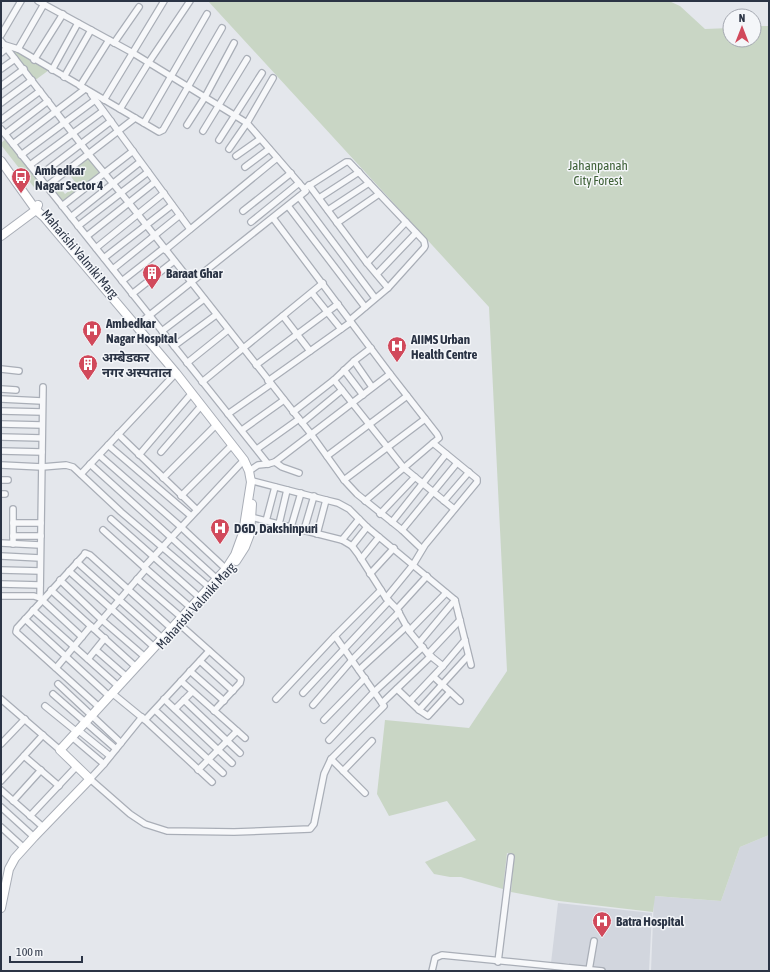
<svg xmlns="http://www.w3.org/2000/svg" width="770" height="972" font-family="'Asap Condensed','Noto Sans Devanagari',sans-serif">
<rect width="100%" height="100%" fill="#e4e7ec"/>
<!-- built -->
<g fill="#d2d6de">
<path d="M769,835v136h-118l3,-75 67,5 19,-54z"/>
<path d="M558,903l94,10 -3,58h-80v-8h-18z"/>
</g>
<!-- green -->
<g fill="#c9d6c5">
<path d="M208,1h461l11,5 25,23 25,-1v12h24v-14h15v809l-29,12 -19,54 -66,-5 -2,16 -94,-11 -48,-9 3,-36 -7,-3 -4,36 -42,-12h-11l-16,-3 -9,-12 51,-22 -29,-39 -58,15 -12,-22 8,-74 84,8 38,-57 -18,-364z"/>
<path d="M8,47h3l38,23 -15,11z"/>
<path d="M7,138l37,47 -7,6 -36,-46v-2z"/>
<path d="M88,155l15,18 -40,32 -15,-18 7,-6 10,13 12,-9 -10,-14z"/>
</g>
<g fill="none" stroke-linecap="round" stroke-linejoin="round">
<defs>
<g id="street">
<path d="M38,1l95,52 114,70 59,68 -170,135"/>
<path d="M1,35l20,-34"/>
<path d="M1,41l90,116 38,46 182,231 33,46 13,14 45,36 20,19"/>
<path d="M114,43l25,-36"/>
<path d="M5,45l13,4 141,83 4,-2 59,-102"/>
<path d="M18,49l26,-45"/>
<path d="M1,53l6,-5"/>
<path d="M34,60l29,-46"/>
<path d="M1,69l14,-10"/>
<path d="M52,70l26,-47"/>
<path d="M64,77l27,-47"/>
<path d="M1,86l23,-17"/>
<path d="M80,86l29,-46"/>
<path d="M91,94l99,135"/>
<path d="M104,100l60,-99"/>
<path d="M1,103l31,-23"/>
<path d="M120,109l29,-47 41,-61"/>
<path d="M1,120l39,-29"/>
<path d="M144,123l63,-109"/>
<path d="M187,125l18,-28 29,-54"/>
<path d="M1,129l267,335"/>
<path d="M203,131l44,-72"/>
<path d="M5,134l43,-33"/>
<path d="M219,140l43,-67"/>
<path d="M13,144l72,-55"/>
<path d="M229,149l18,-26 26,-45"/>
<path d="M21,155l74,-55"/>
<path d="M236,156l24,-17"/>
<path d="M30,165l73,-54"/>
<path d="M245,167l24,-18"/>
<path d="M39,176l72,-55"/>
<path d="M309,185l58,78 21,25 -38,32"/>
<path d="M47,186l88,-68"/>
<path d="M304,189l42,-27h3l75,79 1,5 -1,2 -36,40"/>
<path d="M299,197l76,101"/>
<path d="M319,198l40,-26"/>
<path d="M62,206l71,-55"/>
<path d="M288,206l77,101"/>
<path d="M328,210l41,-27"/>
<path d="M243,211l48,-38"/>
<path d="M71,217l69,-55"/>
<path d="M273,218l117,156 47,60 2,4 -6,5 44,36v3l-52,63 -12,20 -27,33"/>
<path d="M251,222l48,-39"/>
<path d="M337,223l42,-29"/>
<path d="M78,226l70,-54"/>
<path d="M87,236l68,-54"/>
<path d="M96,248l68,-55"/>
<path d="M165,250l112,-92"/>
<path d="M104,258l68,-53"/>
<path d="M367,263l39,-41"/>
<path d="M113,269l67,-54"/>
<path d="M377,274l39,-41"/>
<path d="M122,281l42,-33"/>
<path d="M312,293l29,36"/>
<path d="M132,294l42,-33"/>
<path d="M283,316l27,35"/>
<path d="M162,331l42,-32"/>
<path d="M174,346l42,-31"/>
<path d="M354,361l18,26"/>
<path d="M187,363l41,-33"/>
<path d="M256,365l82,-61"/>
<path d="M1,369l18,2"/>
<path d="M344,370l19,25"/>
<path d="M334,380l70,88 50,41"/>
<path d="M268,381l83,-59"/>
<path d="M202,382l121,-99"/>
<path d="M1,389l15,1"/>
<path d="M1,399l41,2"/>
<path d="M1,411l41,1"/>
<path d="M293,412l41,-32 20,-19 17,-13"/>
<path d="M228,414l43,-30"/>
<path d="M302,423l40,-33"/>
<path d="M1,424l41,1"/>
<path d="M242,430l42,-30"/>
<path d="M118,434l79,76"/>
<path d="M1,437l41,1"/>
<path d="M108,445l83,71"/>
<path d="M257,449l42,-30"/>
<path d="M1,451l41,1"/>
<path d="M161,452l40,-46"/>
<path d="M99,455l82,72 45,42"/>
<path d="M139,455l52,-61"/>
<path d="M327,456l80,-60"/>
<path d="M275,462l7,5 17,6"/>
<path d="M90,464l127,115"/>
<path d="M1,465l41,2 24,-2 7,2 48,45 88,75"/>
<path d="M249,471l9,-6 10,-1 7,-2 115,-88"/>
<path d="M81,474l95,-101"/>
<path d="M163,478l53,-53"/>
<path d="M1,480h7"/>
<path d="M344,480l81,-61"/>
<path d="M253,481l73,19 12,3 11,6 18,18 88,73 16,65"/>
<path d="M1,494h4"/>
<path d="M181,496l51,-51"/>
<path d="M365,501l68,-58"/>
<path d="M444,501l25,-29"/>
<path d="M380,514l35,-37"/>
<path d="M251,517l91,23 10,6 6,8 28,44 11,11 12,22 19,23 15,12"/>
<path d="M111,519l88,78"/>
<path d="M266,521l9,-34"/>
<path d="M392,522l54,-68"/>
<path d="M13,523h28"/>
<path d="M279,524l8,-34"/>
<path d="M291,527l10,-34"/>
<path d="M103,530l41,37 100,-107"/>
<path d="M304,530l10,-34"/>
<path d="M402,530l55,-67"/>
<path d="M317,534l9,-34"/>
<path d="M13,536h28"/>
<path d="M342,540l17,-21"/>
<path d="M1,543l39,2"/>
<path d="M13,544v-35"/>
<path d="M352,546l15,-19"/>
<path d="M1,556l39,2"/>
<path d="M361,559l18,-22"/>
<path d="M77,562l85,76"/>
<path d="M144,567l46,40"/>
<path d="M1,570l39,1"/>
<path d="M69,571l85,76"/>
<path d="M370,574l24,-26"/>
<path d="M137,579l44,38"/>
<path d="M60,580l42,40 43,37"/>
<path d="M1,584l39,1"/>
<path d="M51,590l85,77"/>
<path d="M1,596h33l6,2 42,39"/>
<path d="M40,598l3,-211"/>
<path d="M397,609l30,-33"/>
<path d="M33,610l85,76"/>
<path d="M25,619l84,77"/>
<path d="M177,622l64,57 -1,4 -26,28"/>
<path d="M94,629l52,-60"/>
<path d="M409,631l37,-38"/>
<path d="M335,636l49,70 -53,53 34,34"/>
<path d="M419,643l36,-43"/>
<path d="M96,650l31,27"/>
<path d="M428,654l32,-34"/>
<path d="M88,659l17,-21"/>
<path d="M200,661l33,30"/>
<path d="M56,668l35,-42"/>
<path d="M359,670l48,-44"/>
<path d="M190,671l34,30"/>
<path d="M434,677l26,24"/>
<path d="M181,681l64,57"/>
<path d="M58,684l63,59"/>
<path d="M397,689l22,21 9,6 22,-24"/>
<path d="M112,693l33,27 67,62"/>
<path d="M303,693l86,-92"/>
<path d="M53,694l63,55"/>
<path d="M1,699l59,51"/>
<path d="M164,699l68,64"/>
<path d="M276,699l59,-63 46,-46"/>
<path d="M184,700l56,53"/>
<path d="M410,701l33,-35 22,-26"/>
<path d="M382,703l49,-47"/>
<path d="M313,705l39,-45 47,-48"/>
<path d="M45,706l32,26"/>
<path d="M99,707l-83,-75 1,-4 67,-73 1,-2 5,2 81,73"/>
<path d="M175,709l17,-17"/>
<path d="M155,710l68,63"/>
<path d="M419,710l49,-54"/>
<path d="M142,717l-38,47 -14,15 40,35 15,10 22,7 67,1 76,-3 4,-5 10,-50 7,-15"/>
<path d="M145,720l64,-69"/>
<path d="M324,720l41,-42"/>
<path d="M78,730l32,26"/>
<path d="M72,737l32,27"/>
<path d="M329,740l45,-48 49,-45"/>
<path d="M1,744l24,-25"/>
<path d="M24,756l35,30"/>
<path d="M198,770l39,-39"/>
<path d="M343,771l29,-30"/>
<path d="M1,781l42,-46"/>
<path d="M1,790l42,37"/>
<path d="M13,801l28,-31"/>
<path d="M1,807l33,30"/>
<path d="M30,816l47,-50"/>
<path d="M1,827l23,21"/>
<path d="M498,962l13,-105"/>
<path d="M589,970l5,-29"/>
<path d="M432,971l3,-13 7,-3 160,16"/>
</g>
<g id="secondary">
<path d="M1,161l35,49 8,7 132,156 68,87 5,11 2,11 -8,51 -8,22 -9,14 -166,181 30,29 -56,58 -19,21 -6,11 -8,39"/>
<path d="M1,236l35,-26 2,-5"/>
<path d="M236,561l9,-14 5,-13 2,-30"/>
</g>
</defs>
<!-- street casing -->
<use href="#street" stroke="#a9aeb7" stroke-width="8"/>
<!-- secondary casing -->
<use href="#secondary" stroke="#a9aeb7" stroke-width="10"/>
<!-- street -->
<use href="#street" stroke="#f7f8fa" stroke-width="5.5"/>
<!-- secondary -->
<use href="#secondary" stroke="#fff" stroke-width="8"/>
</g>
<!-- icons -->
<defs>
<symbol id="bus-pin" viewBox="-11 -11 22 30"><path d="M0 17L-7.5 6A9.5 9.5 0 1 1 7.5 6Z" fill="#d1495b" stroke="#f4f6f9"/><path d="M-5-6H5V4H4V6H2V4H-2V6H-4V4H-5ZM-3.5-4V0h7V-4ZM-3.5 1.2v1.5H-2V1.2ZM2 1.2v1.5H3.5V1.2Z" fill="#fff"/></symbol>
<symbol id="building-pin" viewBox="-11 -11 22 30"><path d="M0 17L-7.5 6A9.5 9.5 0 1 1 7.5 6Z" fill="#d1495b" stroke="#f4f6f9"/><path d="M-4-6H4V6H1V3H-1V6H-4ZM-2.5-4.3h1.7v1.8h-1.7ZM.8-4.3h1.7v1.8H.8ZM-2.5-1h1.7V.8h-1.7ZM.8-1h1.7V.8H.8Z" fill="#fff"/></symbol>
<symbol id="hospital-pin" viewBox="-11 -11 22 30"><path d="M0 17L-7.5 6A9.5 9.5 0 1 1 7.5 6Z" fill="#d1495b" stroke="#f4f6f9"/><path d="M-5-5h3v3.5h4V-5h3V5h-3V1.5h-4V5h-3Z" fill="#fff"/></symbol>
</defs>
<g fill-rule="evenodd">
<use href="#bus-pin" x="10" y="166" width="22" height="30"/>
<use href="#building-pin" x="141" y="262" width="22" height="30"/>
<use href="#hospital-pin" x="81" y="319" width="22" height="30"/>
<use href="#hospital-pin" x="386" y="335" width="22" height="30"/>
<use href="#building-pin" x="77" y="353" width="22" height="30"/>
<use href="#hospital-pin" x="209" y="517" width="22" height="30"/>
<use href="#hospital-pin" x="591" y="910" width="22" height="30"/>
</g>
<g text-anchor="middle" dominant-baseline="central" stroke-width="3" stroke-linejoin="round" paint-order="stroke">
<!-- park labels -->
<g font-size="13" fill="#3f6138" stroke="#f4f6f9">
<text x="598" y="165">Jahanpanah<tspan x="598" dy="15">City Forest</tspan></text>
</g>
<!-- poi labels -->
<g font-size="13" font-weight="bold" fill="#2b3445" stroke="#f4f6f9" text-anchor="start">
<text x="35" y="170">Ambedkar<tspan x="35" dy="15">Nagar Sector 4</tspan></text>
<text x="166" y="273">Baraat Ghar</text>
<text x="106" y="323">Ambedkar<tspan x="106" dy="15">Nagar Hospital</tspan></text>
<text x="411" y="339">AIIMS Urban<tspan x="411" dy="15">Health Centre</tspan></text>
<text x="102" y="357">अम्बेडकर<tspan x="102" dy="15">नगर अस्पताल</tspan></text>
<text x="234" y="528">DGD, Dakshinpuri</text>
<text x="616" y="921">Batra Hospital</text>
</g>
<!-- street labels -->
<g font-size="13" fill="#2b3445" stroke="#f4f6f9">
<text transform="translate(80 254) rotate(50)">Maharishi Valmiki Marg</text>
<text transform="translate(196 606) rotate(-48)">Maharishi Valmiki Marg</text>
</g>
</g>
<!-- border -->
<rect width="770" height="972" fill="none" stroke="#2b3445" stroke-width="4"/>
<!-- north arrow -->
<g transform="translate(742 28)"><circle r="19" fill="#f4f6f9" stroke="#a4a8b1"/>
<path d="M0-3L7 15L0 10L-7 15Z" fill="#d1495b"/>
<text y="-6" font-size="11" font-weight="bold" text-anchor="middle" fill="#2b3445">N</text>
</g>
<!-- scale -->
<path d="M10 956v6h72v-6" fill="none" stroke="#2b3445" stroke-width="2"/>
<text x="16" y="956" font-size="12" fill="#2b3445" stroke="#f4f6f9" stroke-width="3" paint-order="stroke">100 m</text>
</svg>
